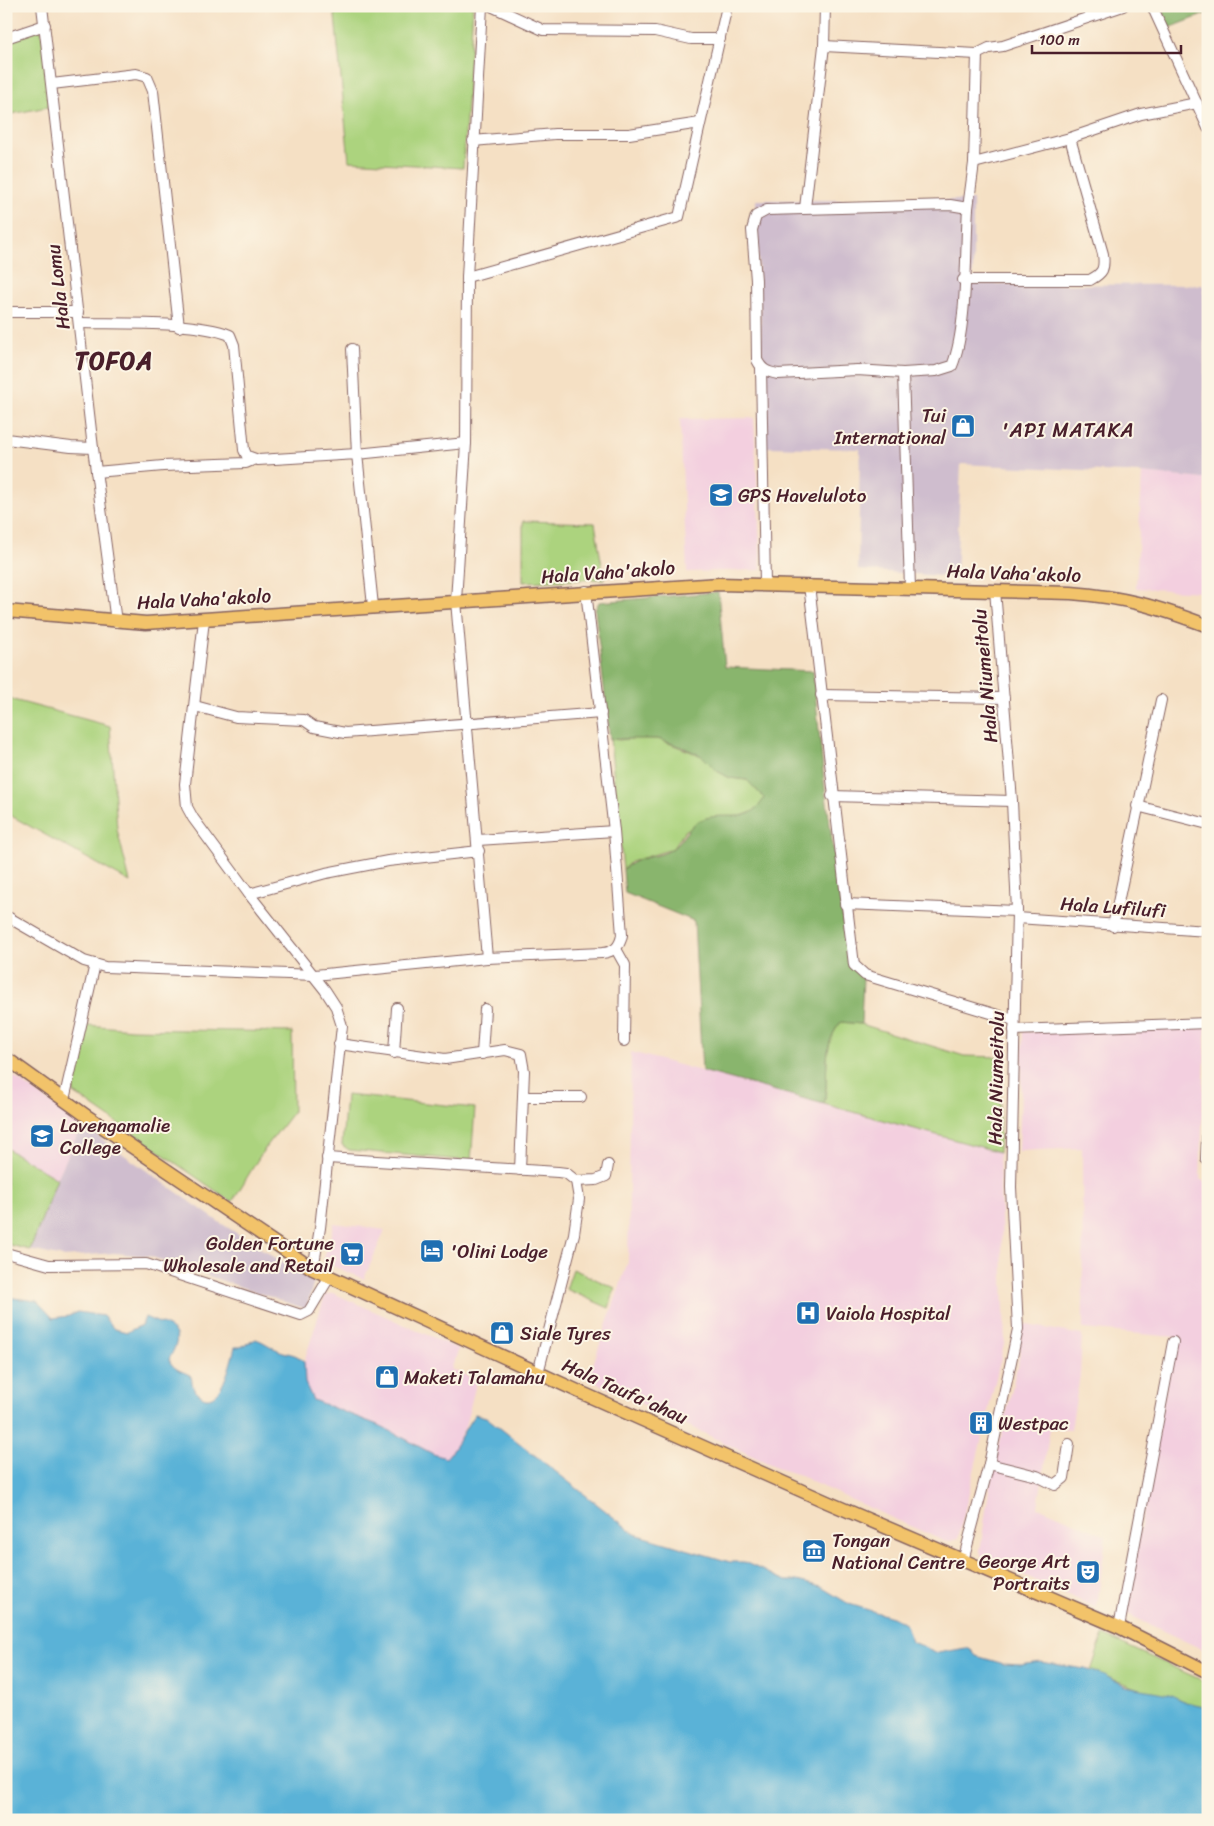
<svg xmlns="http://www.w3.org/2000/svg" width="1214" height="1826" font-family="Sriracha,sans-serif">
<rect width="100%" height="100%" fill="#fcf5e5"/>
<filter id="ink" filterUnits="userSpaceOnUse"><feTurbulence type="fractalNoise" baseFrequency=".02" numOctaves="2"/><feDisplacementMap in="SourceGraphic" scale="10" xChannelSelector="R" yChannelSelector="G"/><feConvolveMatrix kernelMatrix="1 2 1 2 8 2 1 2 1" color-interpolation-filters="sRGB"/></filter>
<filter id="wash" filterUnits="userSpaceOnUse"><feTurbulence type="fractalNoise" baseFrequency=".0096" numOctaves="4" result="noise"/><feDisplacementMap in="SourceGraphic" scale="20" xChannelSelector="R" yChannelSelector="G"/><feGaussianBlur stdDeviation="1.12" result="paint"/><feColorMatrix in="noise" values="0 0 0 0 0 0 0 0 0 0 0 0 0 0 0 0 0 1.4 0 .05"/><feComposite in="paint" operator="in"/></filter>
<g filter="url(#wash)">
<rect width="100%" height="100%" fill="#f5e0c4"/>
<!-- built -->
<g fill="#f3cfdf">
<path d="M754,418l7,152 -74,2 -7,-153z"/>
<path d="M1142,473l63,6 1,108 -5,5 -65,-4z"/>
<path d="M1206,1027l-6,152 8,4 -2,468 -81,-38 50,-276 -92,-8 -1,-181 -63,3 4,-119z"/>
<path d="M631,1052l368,100 6,188 -47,199 -12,3 -132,-59 -11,-7 -20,-6 -195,-91 40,-117z"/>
<path d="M6,1071l76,54 -25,54 -51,-31z"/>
<path d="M334,1223l51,7 -21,49 -41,-17z"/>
<path d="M333,1293l126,56 -8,20 26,11 -12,47 -13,25 -6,6 -13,-4 -50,-27 -70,-27 -8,-17 -1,-21 21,-67z"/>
<path d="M1022,1324l60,11 -2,40 -9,54 -21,-1 -12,79 68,29 -9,72 -115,-51 -2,-6 9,-61 30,-132z"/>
</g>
<!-- industrial -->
<g fill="#cfbdce">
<path d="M756,200h217v84l231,1 1,194 -63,-6 -181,-9 -5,113 -98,-7 2,-121 -95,-2z"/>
<path d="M82,1125l137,97 95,60 -8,27 -157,-53 -35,-3 -51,4 -33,-7 27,-71z"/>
</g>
<!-- green -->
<g fill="#acd37e" stroke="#7b7954">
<path d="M334,6h139l-10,162 -114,-7z"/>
<path d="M41,29l12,77 -47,9v-77z"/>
<path d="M523,521l72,2 9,56 -81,3z"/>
<path d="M6,698l104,28 7,103 13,53 -124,-69z"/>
<path d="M635,738l23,1 44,17 15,15 13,7 17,2 18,18 -6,11 -17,7 -15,1 -41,13 -14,19 -42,13 -7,8 -13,-131 10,1z"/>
<path d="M841,1022l20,2 103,32 37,1 -2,95 -175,-48c6,-28 -4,-58 17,-82z"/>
<path d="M87,1025l45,4 160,3 1,80 -30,39 -31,51 -158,-109 -2,-8z"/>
<path d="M346,1095l129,13 -4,53 -122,-11 -7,-5z"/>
<path d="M6,1148l51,31 -27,71 -24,-6z"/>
<path d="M573,1269l42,19 -6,20 -43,-19z"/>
<path d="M1103,1635l105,48v41l-72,-36 -45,-17z"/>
</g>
<!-- forest -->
<g fill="#89b56d" stroke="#6a6a4c">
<path d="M1161,6h47v7l-39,15z"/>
<path d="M718,592l7,75 88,4 11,110 24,178 15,18 -2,47 -20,-2c-21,24 -11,54 -17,82l-122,-33 -8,-150 -69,-28 -2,-23c15,-16 35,-11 49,-21 12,-9 17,-27 34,-31 24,-6 44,7 58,-20l-17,-18 -17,-2 -13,-7 -15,-15 -20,-9 -24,-8h-48l-15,-129 4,-8z"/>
</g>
<!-- water -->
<path fill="#5ab2d7" stroke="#526881" d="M6,1297l31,4 16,17 16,-2 9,-4 25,4 11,13 13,3 15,-7 3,-8c26,12 42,11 24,42 3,10 12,12 21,16 3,5 1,10 5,15 24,29 36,-29 40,-43h6l15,-8c9,3 14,8 22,11 10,5 18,2 26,12l1,21 8,17 70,27 50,27 13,4c10,-10 19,-31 29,-44l11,3 149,117 95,28h14l42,19h11l24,6 28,17 46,14 11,7 6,17 26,11 28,-5 5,2 5,6 28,8 17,1 19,-3 45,7 17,5 23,12 44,8 17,8 22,5v113h-1202z"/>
</g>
<g filter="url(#ink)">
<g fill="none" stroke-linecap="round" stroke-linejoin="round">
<defs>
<g id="minor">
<path d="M42,6l51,442 23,174"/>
<path d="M482,6l-15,271 -1,166 -10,158 31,357"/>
<path d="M491,6l52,24 112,1 36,8h29"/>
<path d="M1123,6l-120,40 -14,2 -12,6 -3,109 96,-25 71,-24 56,-11"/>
<path d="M1152,6l56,122"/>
<path d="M6,38l39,-13"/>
<path d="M824,46l153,8"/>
<path d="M52,84l84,-10 11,3 6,14 26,236"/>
<path d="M473,141l82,-7h74l71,-11"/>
<path d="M805,208l19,-162 1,-40"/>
<path d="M968,208l6,-45"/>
<path d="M467,277l212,-60 48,-211"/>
<path d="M963,280h127c13,-7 15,-11 13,-26l-33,-116"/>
<path d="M6,312h72"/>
<path d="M80,323c39,1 116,-2 150,12l4,10 10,105 3,6 11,4 99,-6 16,152"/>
<path d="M352,349l5,105 109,-11"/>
<path d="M761,368l4,216"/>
<path d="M903,373l33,-2 16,-5c16,-39 13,-114 16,-158l-18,-3 -183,5 -11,6 -4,14 4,50 1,80c5,10 10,12 21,14l79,-4 46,3 7,215"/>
<path d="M6,439l65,8 22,1"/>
<path d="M96,472l67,-6 83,-3 7,-3"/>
<path d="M809,585l45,380 11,10 149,45"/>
<path d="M204,620l-19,164 2,23 6,11 56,76 76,96 11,17 6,19 -22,202 -7,41"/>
<path d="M821,695l183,3"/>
<path d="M195,706l41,11 68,3 10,7 31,6 256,-20"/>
<path d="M832,796l180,5"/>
<path d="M1137,806l71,18"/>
<path d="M478,840l136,-9"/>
<path d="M249,894l77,-21 62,-12 91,-10"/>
<path d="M845,904l172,7"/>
<path d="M6,916l78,45 21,6 210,8 172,-17 115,-5c12,-1 18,-6 20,-18l-8,-104 -28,-240"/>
<path d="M1017,918l191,13"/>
<path d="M1113,926l48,-226"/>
<path d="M616,949l9,16 -1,76"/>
<path d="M1014,1030l194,-7"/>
<path d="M339,1044l106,15 60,-9 16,4 3,17 -4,99"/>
<path d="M394,1053l3,-45"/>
<path d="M482,1054l3,-45"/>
<path d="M523,1097h58"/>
<path d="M64,1100l31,-136"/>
<path d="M327,1158l231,14 8,1 10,8 3,18 -5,35 -36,139"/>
<path d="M1206,1159l2,-39"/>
<path d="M576,1181l20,-1 10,-4 2,-11"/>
<path d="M6,1253l43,12 97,-1 155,51 8,-4 21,-35"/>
<path d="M989,1464l48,12 18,9 9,-7 5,-34"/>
<path d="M963,1561l26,-97 29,-135 -7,-142 6,-276 -5,-110 -17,-211"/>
<path d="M1119,1627l54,-285"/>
</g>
<g id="major">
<path d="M6,611l140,12 573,-39 352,9c53,4 87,14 137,33"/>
<path d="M6,1058l82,59 225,152 269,124 245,109 292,125 89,45"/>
</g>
</defs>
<!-- minor casing -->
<use href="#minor" stroke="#866361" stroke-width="12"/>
<!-- major casing -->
<use href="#major" stroke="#866361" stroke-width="15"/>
<!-- minor -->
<use href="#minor" stroke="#fff" stroke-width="10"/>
<!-- major -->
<use href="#major" stroke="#f2c36a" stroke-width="12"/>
</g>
</g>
<!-- icons -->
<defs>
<symbol id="shop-square" viewBox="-11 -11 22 22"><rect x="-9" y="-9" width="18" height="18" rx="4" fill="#1f6fb2" stroke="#fcf5e5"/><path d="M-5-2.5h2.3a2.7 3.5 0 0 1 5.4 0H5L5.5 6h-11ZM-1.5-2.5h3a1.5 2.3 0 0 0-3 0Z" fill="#fff"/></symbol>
<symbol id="school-square" viewBox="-11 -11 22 22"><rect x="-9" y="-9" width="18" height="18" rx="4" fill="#1f6fb2" stroke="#fcf5e5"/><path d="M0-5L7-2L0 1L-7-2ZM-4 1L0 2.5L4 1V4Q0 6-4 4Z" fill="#fff"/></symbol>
<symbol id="hotel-square" viewBox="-11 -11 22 22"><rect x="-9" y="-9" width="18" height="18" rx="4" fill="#1f6fb2" stroke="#fcf5e5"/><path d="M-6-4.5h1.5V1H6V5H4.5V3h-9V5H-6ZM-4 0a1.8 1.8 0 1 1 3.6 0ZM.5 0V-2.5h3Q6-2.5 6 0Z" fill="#fff"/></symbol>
<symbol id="supermarket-square" viewBox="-11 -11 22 22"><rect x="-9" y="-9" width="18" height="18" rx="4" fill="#1f6fb2" stroke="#fcf5e5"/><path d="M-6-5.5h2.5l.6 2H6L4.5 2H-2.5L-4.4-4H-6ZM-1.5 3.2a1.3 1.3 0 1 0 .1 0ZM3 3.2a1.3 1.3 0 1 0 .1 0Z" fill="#fff"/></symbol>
<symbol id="hospital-square" viewBox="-11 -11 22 22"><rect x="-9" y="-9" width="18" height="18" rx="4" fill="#1f6fb2" stroke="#fcf5e5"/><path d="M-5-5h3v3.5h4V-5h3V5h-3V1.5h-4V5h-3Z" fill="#fff"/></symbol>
<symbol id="building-square" viewBox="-11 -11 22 22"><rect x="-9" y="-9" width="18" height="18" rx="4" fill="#1f6fb2" stroke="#fcf5e5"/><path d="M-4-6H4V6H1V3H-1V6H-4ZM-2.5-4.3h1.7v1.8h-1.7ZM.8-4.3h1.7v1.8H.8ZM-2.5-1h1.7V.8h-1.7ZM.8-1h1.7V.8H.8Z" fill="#fff"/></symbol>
<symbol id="museum-square" viewBox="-11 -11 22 22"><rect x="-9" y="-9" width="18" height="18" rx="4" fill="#1f6fb2" stroke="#fcf5e5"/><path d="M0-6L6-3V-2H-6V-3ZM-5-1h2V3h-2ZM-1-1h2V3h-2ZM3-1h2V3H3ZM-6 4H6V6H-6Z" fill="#fff"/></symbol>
<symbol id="theatre-square" viewBox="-11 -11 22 22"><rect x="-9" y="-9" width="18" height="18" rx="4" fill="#1f6fb2" stroke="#fcf5e5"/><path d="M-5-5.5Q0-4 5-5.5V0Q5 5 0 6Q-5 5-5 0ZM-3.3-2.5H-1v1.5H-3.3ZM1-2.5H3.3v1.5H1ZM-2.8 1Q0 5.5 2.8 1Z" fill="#fff"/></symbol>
</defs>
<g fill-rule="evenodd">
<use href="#shop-square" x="949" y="412" width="28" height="28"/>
<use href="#school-square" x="707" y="481" width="28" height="28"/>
<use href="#school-square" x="28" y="1122" width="28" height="28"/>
<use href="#hotel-square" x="418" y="1237" width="28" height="28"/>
<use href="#supermarket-square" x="338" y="1240" width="28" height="28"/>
<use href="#hospital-square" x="794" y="1299" width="28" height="28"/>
<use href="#shop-square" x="488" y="1319" width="28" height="28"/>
<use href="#shop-square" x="373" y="1363" width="28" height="28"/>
<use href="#building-square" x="967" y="1409" width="28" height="28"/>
<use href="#museum-square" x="800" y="1537" width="28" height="28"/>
<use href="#theatre-square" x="1074" y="1558" width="28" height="28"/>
</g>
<g text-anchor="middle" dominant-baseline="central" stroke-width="4" stroke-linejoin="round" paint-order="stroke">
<!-- street labels -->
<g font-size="19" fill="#4a1f2b" stroke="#fcf5e5">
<text transform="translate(58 287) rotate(-97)">Hala Lomu</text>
<text transform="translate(608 572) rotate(-4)">Hala Vaha'akolo</text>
<text transform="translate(1014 573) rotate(2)">Hala Vaha'akolo</text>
<text transform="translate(204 599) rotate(-3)">Hala Vaha'akolo</text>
<text transform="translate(985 676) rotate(-95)">Hala Niumeitolu</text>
<text transform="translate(1113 907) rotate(4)">Hala Lufilufi</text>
<text transform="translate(996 1078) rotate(-89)">Hala Niumeitolu</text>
<text transform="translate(625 1391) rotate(24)">Hala Taufa'ahau</text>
</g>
<!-- poi labels -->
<g font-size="19" fill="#4a1f2b" stroke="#fcf5e5" text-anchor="start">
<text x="946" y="415" text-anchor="end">Tui<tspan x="946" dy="22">International</tspan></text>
<text x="738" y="495">GPS Haveluloto</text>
<text x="60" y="1125">Lavengamalie<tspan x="60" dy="22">College</tspan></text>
<text x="334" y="1243" text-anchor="end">Golden Fortune<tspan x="334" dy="22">Wholesale and Retail</tspan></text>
<text x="450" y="1251">'Olini Lodge</text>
<text x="826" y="1313">Vaiola Hospital</text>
<text x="520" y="1333">Siale Tyres</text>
<text x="404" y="1377">Maketi Talamahu</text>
<text x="998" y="1423">Westpac</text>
<text x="832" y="1540">Tongan<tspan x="832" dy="22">National Centre</tspan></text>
<text x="1070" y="1561" text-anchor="end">George Art<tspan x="1070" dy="22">Portraits</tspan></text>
</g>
<!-- neighbourhood labels -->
<g font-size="20" letter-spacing="1" fill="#4a1f2b" stroke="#fcf5e5">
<text x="1068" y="430">'API MATAKA</text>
</g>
<!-- district labels -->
<g font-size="24" font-weight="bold" letter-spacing="1" fill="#4a1f2b" stroke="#fcf5e5">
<text x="114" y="361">TOFOA</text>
</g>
</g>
<!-- margin -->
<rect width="1214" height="1826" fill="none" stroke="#fcf5e5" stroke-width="25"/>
<!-- scale -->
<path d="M1032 45v8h149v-8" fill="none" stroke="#4a1f2b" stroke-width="2.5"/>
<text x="1039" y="45" font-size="15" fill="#4a1f2b" stroke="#fcf5e5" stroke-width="4" paint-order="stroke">100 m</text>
</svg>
